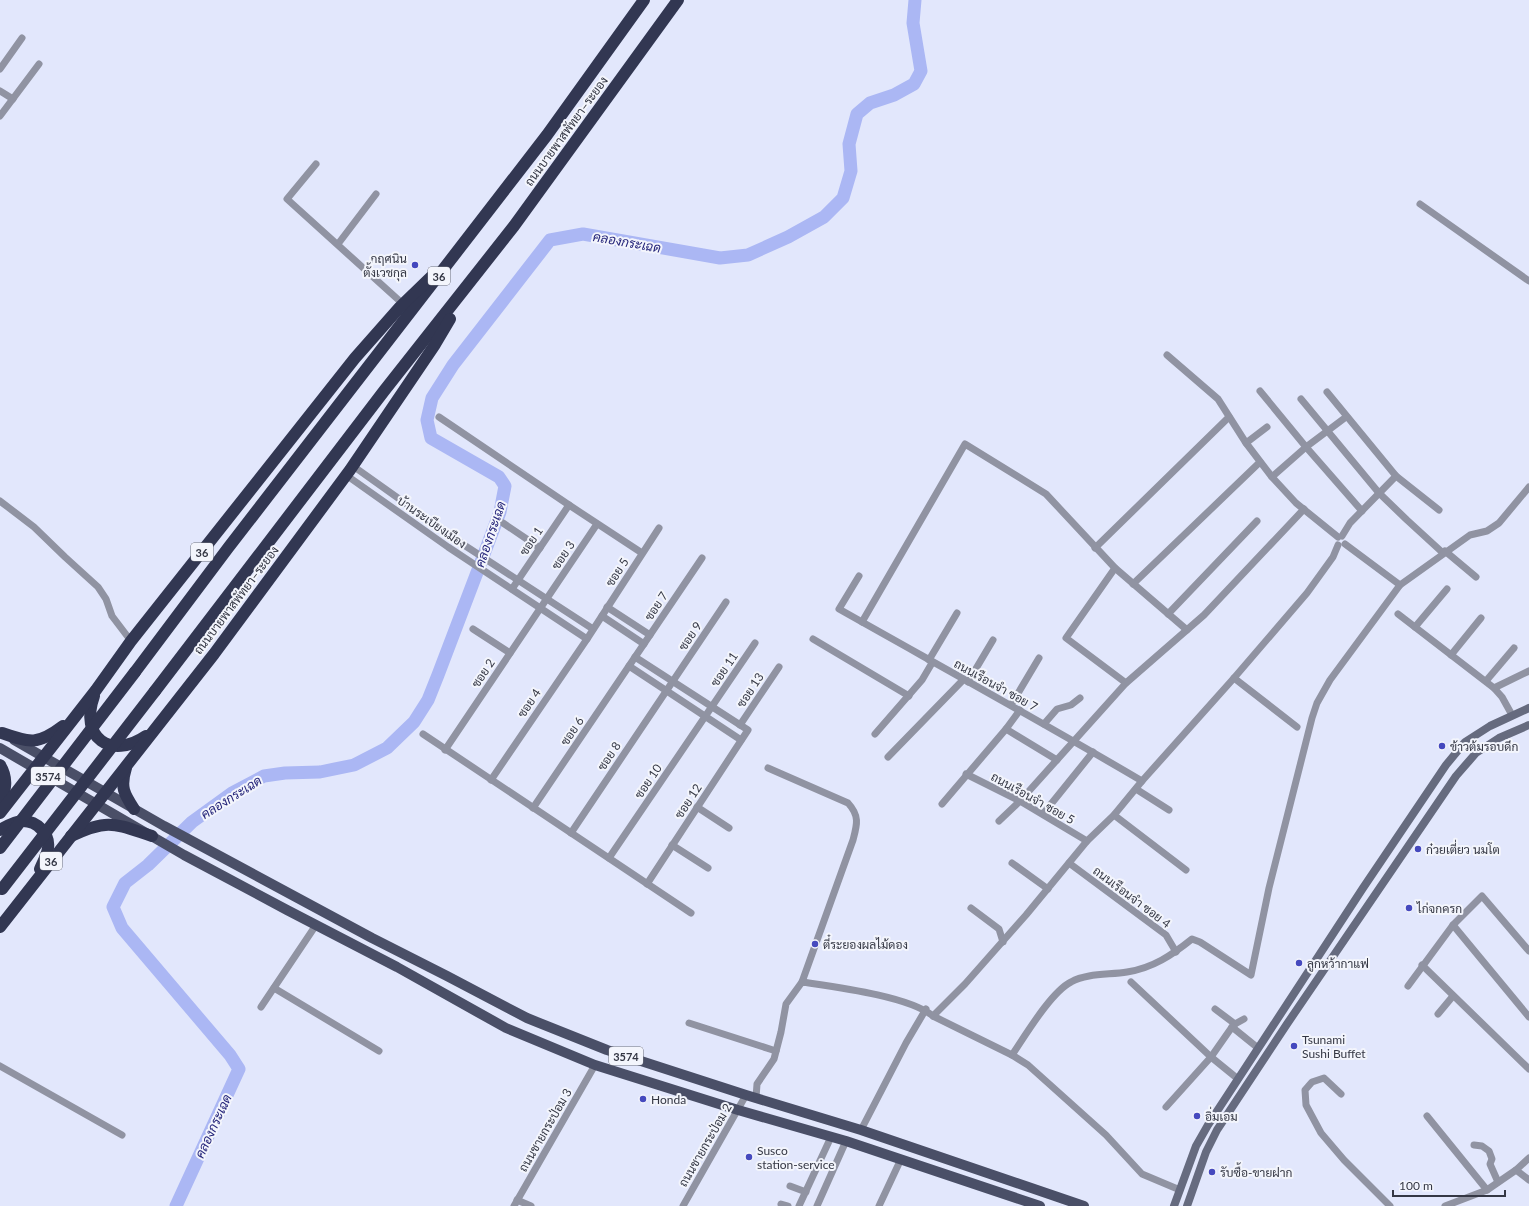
<svg xmlns="http://www.w3.org/2000/svg" width="1529" height="1206" font-family="Lato,Sarabun,sans-serif">
<rect width="100%" height="100%" fill="#e2e7fc"/>
<g fill="none" stroke-linecap="round" stroke-linejoin="round">
<!-- river -->
<path stroke="#abb7f4" stroke-width="13" d="M176,1206l63,-137 -9,-14 -108,-127 -9,-21 12,-24 23,-18 44,-43 40,-29 32,-17 21,-3 35,-1 34,-7 33,-17 27,-26 14,-22 10,-25 62,-163 5,-26 -6,-9 -68,-39 -4,-18 5,-22 21,-33 97,-125 33,-6 137,24 28,-3 40,-18 36,-20 19,-19 8,-27 -2,-27 8,-30 13,-11 24,-8 20,-11 7,-13 -8,-48 2,-23"/>
<!-- street -->
<g stroke="#9093a2" stroke-width="7">
<path d="M0,69l22,-31"/>
<path d="M0,91l13,8"/>
<path d="M0,116l39,-52"/>
<path d="M316,164l-29,35 116,105"/>
<path d="M1420,204l109,77"/>
<path d="M338,244l38,-50"/>
<path d="M1167,355l51,44 28,44 26,34 24,26 42,34"/>
<path d="M1260,391l46,56 56,64"/>
<path d="M1327,392l69,84 43,34"/>
<path d="M1301,399l78,94 28,27 36,33"/>
<path d="M439,417l130,88 73,48"/>
<path d="M1246,443l21,-16"/>
<path d="M353,466l111,79 129,84"/>
<path d="M346,475l102,72 139,92"/>
<path d="M1272,477l34,-30 40,-30"/>
<path d="M0,501l34,26 31,30 33,30 8,12 6,17 19,25"/>
<path d="M503,523l37,25"/>
<path d="M1342,536l8,-13 46,-47"/>
<path d="M1345,544l55,41"/>
<path d="M1095,548l134,-131"/>
<path d="M1445,551l31,26"/>
<path d="M1115,568l-49,70 60,45"/>
<path d="M859,576l-20,33c101,57 203,113 303,172"/>
<path d="M1133,584l127,-122"/>
<path d="M512,589l57,-84"/>
<path d="M607,607l43,28"/>
<path d="M1168,614l89,-93"/>
<path d="M1398,614l96,74 8,9 10,18"/>
<path d="M602,616l42,28"/>
<path d="M862,622l103,-178 81,50 69,74 72,62"/>
<path d="M1415,627l32,-38"/>
<path d="M473,629l37,24"/>
<path d="M813,639l96,57"/>
<path d="M1451,655l30,-37"/>
<path d="M635,657l113,73 -101,154"/>
<path d="M929,660l28,-47"/>
<path d="M629,666l112,74"/>
<path d="M1234,678l63,49"/>
<path d="M1486,681l28,-33"/>
<path d="M968,682l25,-42"/>
<path d="M1494,688l35,-17"/>
<path d="M1011,705l28,-47"/>
<path d="M1044,724l13,-15 14,-4 9,-7"/>
<path d="M740,725l39,-58"/>
<path d="M1006,729l51,31"/>
<path d="M423,734l268,179"/>
<path d="M875,734l47,-54 10,-17"/>
<path d="M445,750l152,-226"/>
<path d="M888,757l75,-77"/>
<path d="M768,768l80,35c12,13 9,22 5,37l-51,142"/>
<path d="M966,774l54,27 67,40"/>
<path d="M491,780l96,-141 72,-111"/>
<path d="M1136,789l33,21"/>
<path d="M942,804l64,-75 14,-19"/>
<path d="M697,807l32,21"/>
<path d="M533,808l169,-250"/>
<path d="M1043,814l50,-62"/>
<path d="M1114,815l72,55"/>
<path d="M999,821l21,-20 106,-118 78,-68 100,-106"/>
<path d="M571,833l155,-231"/>
<path d="M672,845l36,23"/>
<path d="M609,858l146,-215"/>
<path d="M1012,863l36,26"/>
<path d="M1069,863l97,72 10,17"/>
<path d="M971,908l28,21 4,13"/>
<path d="M1453,925l76,92"/>
<path d="M1422,965l107,104"/>
<path d="M1131,982l80,75 27,22"/>
<path d="M1408,986l45,-61 29,-29 47,55"/>
<path d="M274,988l105,63"/>
<path d="M261,1007l55,-82"/>
<path d="M1215,1009l20,15 -3,3"/>
<path d="M1438,1014l15,-18"/>
<path d="M933,1016l32,-32 61,-69 61,-74 27,-26 28,-34 92,-103 73,-85 26,-36 5,-12"/>
<path d="M689,1023l87,28"/>
<path d="M1235,1024l9,-5"/>
<path d="M1012,1055c13,-19 39,-63 59,-73 16,-9 38,-7 56,-10 26,-4 45,-17 65,-33l8,3 51,33 18,-87 43,-170 5,-15 13,-23 70,-95 70,-50 17,-4 12,-8 30,-36"/>
<path d="M0,1066l122,69"/>
<path d="M1341,1094l-17,-16 -12,4 -7,8 1,15 15,28 23,27 46,46"/>
<path d="M756,1098l1,-14 17,-25 7,-27 5,-28 16,-22c33,5 106,14 131,34l79,39 16,10 78,70 36,39 38,16"/>
<path d="M1166,1107l45,-50 21,-30 26,21"/>
<path d="M1427,1116l60,74"/>
<path d="M861,1130l45,-87 20,-34"/>
<path d="M1474,1145l8,1 7,5 3,8 -2,5 8,18"/>
<path d="M1516,1170l13,10"/>
<path d="M790,1186l16,6"/>
<path d="M517,1200l14,6"/>
<path d="M781,1204l7,2"/>
<path d="M514,1206l81,-141"/>
<path d="M683,1206l63,-111"/>
<path d="M799,1206l32,-69"/>
<path d="M817,1206l29,-65"/>
<path d="M879,1206l22,-47"/>
<path d="M1445,1206l42,-16 29,-20 13,-12"/>
</g>
<!-- secondary -->
<g stroke="#666b7f" stroke-width="8">
<path d="M1174,1206l22,-60 12,-21 155,-237 83,-123 19,-23 25,-16 39,-18"/>
<path d="M1187,1206l19,-54 11,-22 70,-106 169,-248 20,-23 23,-15 30,-13"/>
</g>
<!-- primary -->
<g stroke="#4a4f67" stroke-width="10">
<path d="M14,740l150,86 208,112 75,38 80,42 80,32 139,45 115,35 223,76"/>
<path d="M0,748l184,107 103,55 110,57 109,61 89,37 143,45 108,31 194,65"/>
</g>
<!-- highway -->
<g stroke="#323752" stroke-width="12">
<path d="M135,672l93,-124 319,-413 97,-135"/>
<path d="M155,691l229,-300 130,-165 164,-226"/>
<path d="M94,696c-15,42 17,64 52,40"/>
<path d="M2,733c28,10 36,12 61,-7"/>
<path d="M0,765c8,13 6,25 0,39"/>
<path d="M126,768c-6,19 -2,26 8,41"/>
<path d="M0,813l96,-123 35,-49 224,-283 45,-51 31,-30"/>
<path d="M0,830c7,-4 15,-9 23,-9 14,0 27,13 25,27 -1,7 -5,14 -8,21"/>
<path d="M71,836c38,-18 44,-12 81,0"/>
<path d="M0,927l214,-273 136,-184 84,-124 16,-27"/>
</g>
<!-- highway-bridge -->
<g stroke="#323752" stroke-width="12">
<path d="M0,848l135,-176"/>
<path d="M2,889l153,-198"/>
</g>
</g>
<!-- markers -->
<g fill="#4549be" stroke="#f3f5fc" stroke-width="1.5">
<circle cx="415" cy="265" r="4"/>
<circle cx="1442" cy="746" r="4"/>
<circle cx="1418" cy="849" r="4"/>
<circle cx="1409" cy="908" r="4"/>
<circle cx="815" cy="944" r="4"/>
<circle cx="1299" cy="963" r="4"/>
<circle cx="1294" cy="1046" r="4"/>
<circle cx="643" cy="1099" r="4"/>
<circle cx="1197" cy="1116" r="4"/>
<circle cx="749" cy="1157" r="4"/>
<circle cx="1212" cy="1172" r="4"/>
</g>
<g text-anchor="middle" dominant-baseline="central" stroke-width="4" stroke-linejoin="round" paint-order="stroke">
<!-- shield labels -->
<g fill="#f3f5fc" stroke="#6d707b" stroke-width="1">
<rect x="428" y="267" width="22" height="18" rx="3"/>
<rect x="191" y="543" width="22" height="18" rx="3"/>
<rect x="31" y="767" width="34" height="18" rx="3"/>
<rect x="40" y="852" width="22" height="18" rx="3"/>
<rect x="609" y="1047" width="34" height="18" rx="3"/>
</g>
<g font-size="11" font-weight="bold" fill="#343744">
<text x="439" y="276">36</text>
<text x="202" y="552">36</text>
<text x="48" y="776">3574</text>
<text x="51" y="861">36</text>
<text x="626" y="1056">3574</text>
</g>
<!-- street labels -->
<g font-size="12" fill="#343744" stroke="#f3f5fc">
<text transform="translate(566 131) rotate(-54)">ถนนบายพาสพัทยา–ระยอง</text>
<text transform="translate(432 522) rotate(35)">บ้านระเบียงเมือง</text>
<text transform="translate(531 541) rotate(-56)">ซอย 1</text>
<text transform="translate(563 555) rotate(-56)">ซอย 3</text>
<text transform="translate(617 572) rotate(-57)">ซอย 5</text>
<text transform="translate(236 600) rotate(-53)">ถนนบายพาสพัทยา–ระยอง</text>
<text transform="translate(656 606) rotate(-56)">ซอย 7</text>
<text transform="translate(690 636) rotate(-56)">ซอย 9</text>
<text transform="translate(724 669) rotate(-56)">ซอย 11</text>
<text transform="translate(483 673) rotate(-56)">ซอย 2</text>
<text transform="translate(996 685) rotate(29)">ถนนเรือนจำ ซอย 7</text>
<text transform="translate(750 690) rotate(-57)">ซอย 13</text>
<text transform="translate(529 703) rotate(-56)">ซอย 4</text>
<text transform="translate(572 731) rotate(-56)">ซอย 6</text>
<text transform="translate(609 756) rotate(-56)">ซอย 8</text>
<text transform="translate(648 781) rotate(-56)">ซอย 10</text>
<text transform="translate(1033 798) rotate(29)">ถนนเรือนจำ ซอย 5</text>
<text transform="translate(688 801) rotate(-57)">ซอย 12</text>
<text transform="translate(1132 897) rotate(37)">ถนนเรือนจำ ซอย 4</text>
<text transform="translate(545 1130) rotate(-60)">ถนนชายกระป่อม 3</text>
<text transform="translate(705 1145) rotate(-60)">ถนนชายกระป่อม 2</text>
</g>
<!-- poi labels -->
<g font-size="12" fill="#343744" stroke="#f3f5fc" text-anchor="start">
<text x="407" y="258" text-anchor="end">กฤศนิน<tspan x="407" dy="14">ตั้งเวชกุล</tspan></text>
<text x="1450" y="746">ข้าวต้มรอบดึก</text>
<text x="1426" y="849">ก๋วยเตี่ยว นมโต</text>
<text x="1417" y="908">ไก่จกครก</text>
<text x="823" y="944">ตี๋ระยองผลไม้ดอง</text>
<text x="1307" y="963">ลูกหว้ากาแฟ</text>
<text x="1302" y="1039">Tsunami<tspan x="1302" dy="14">Sushi Buffet</tspan></text>
<text x="651" y="1099">Honda</text>
<text x="1205" y="1116">อิ่มเอม</text>
<text x="757" y="1150">Susco<tspan x="757" dy="14">station-service</tspan></text>
<text x="1220" y="1172">รับซื้อ-ขายฝาก</text>
</g>
<!-- water labels -->
<g font-size="13" font-style="italic" fill="#25257a" stroke="#f3f5fc">
<text transform="translate(627 242) rotate(10)">คลองกระเฉด</text>
<text transform="translate(490 534) rotate(-71)">คลองกระเฉด</text>
<text transform="translate(231 797) rotate(-32)">คลองกระเฉด</text>
<text transform="translate(213 1126) rotate(-65)">คลองกระเฉด</text>
</g>
</g>
<!-- scale -->
<path d="M1393 1190v6h112v-6" fill="none" stroke="#343744" stroke-width="2"/>
<text x="1399" y="1190" font-size="12" fill="#343744" stroke="#f3f5fc" stroke-width="3" paint-order="stroke">100 m</text>
</svg>
